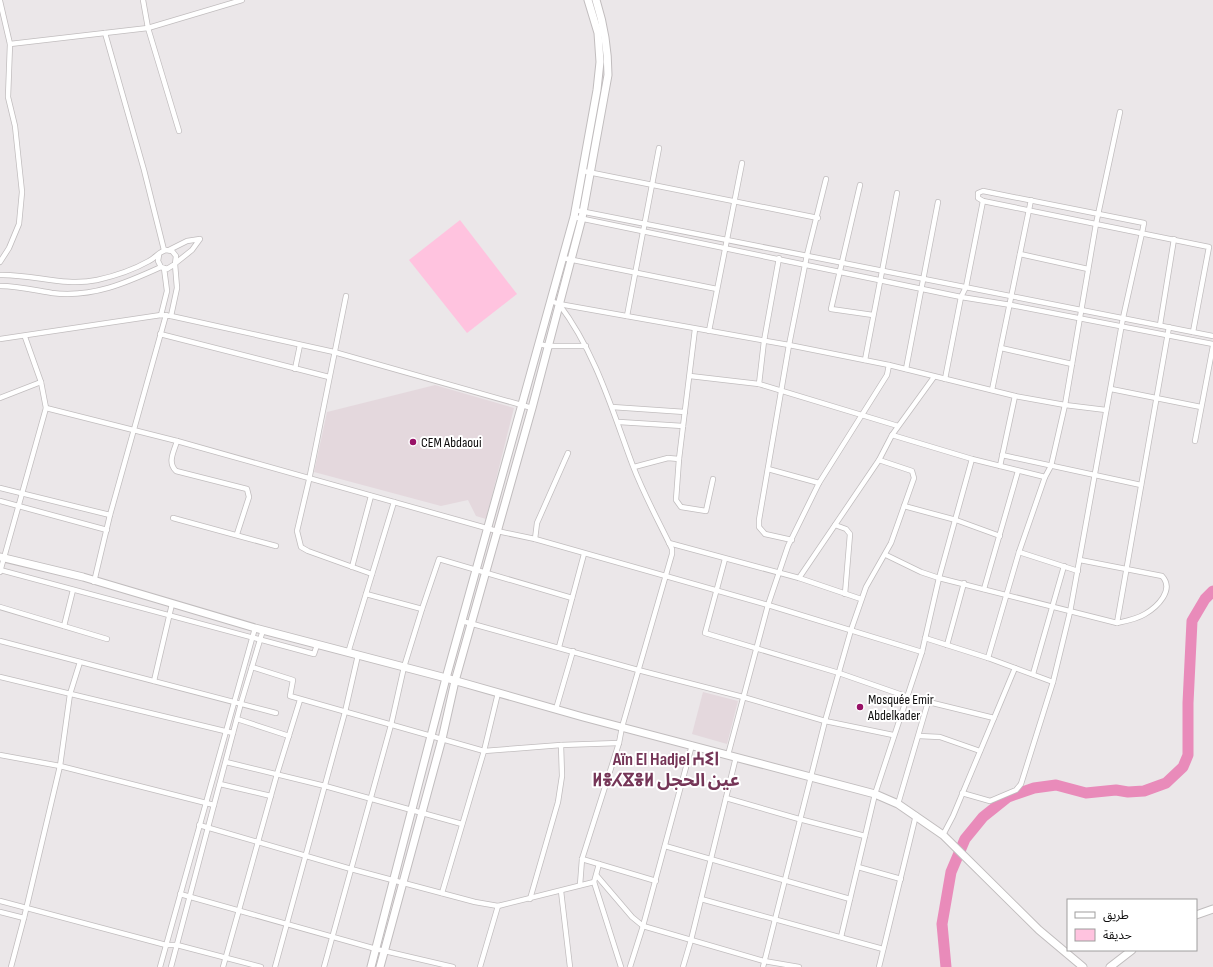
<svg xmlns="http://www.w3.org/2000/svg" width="1213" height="967" font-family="'Sofia Sans Condensed','Noto Sans Arabic','Noto Sans Tifinagh',sans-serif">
<rect width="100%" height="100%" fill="#ebe7e9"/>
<!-- built -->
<g fill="#e4d8dd">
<path d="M435,385l79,23 -28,111 -10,-3 -8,-16 -27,6 -127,-34 13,-60z"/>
<path d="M703,692l35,9 -11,43 -35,-10z"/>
</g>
<!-- green -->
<path fill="#ffc3df" d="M460,220l57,74 -50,39 -58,-73z"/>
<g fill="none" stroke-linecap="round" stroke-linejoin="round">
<!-- river -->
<path stroke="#e98bba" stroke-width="11" d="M946,967l-4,-43 9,-52 14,-33 18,-22 25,-20 26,-9 22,-3 30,8 30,-3 12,2 16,-1 22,-8 17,-16 5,-12v-52l4,-82 13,-22 8,-8"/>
<defs>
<g id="street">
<path d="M143,0l5,28 31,103"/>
<path d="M0,1l10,43 -2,53 7,29 7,66 -3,32 -10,24 -9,14"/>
<path d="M105,33l39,137 20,80"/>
<path d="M10,44l138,-16 94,-28"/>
<path d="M583,171l235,47"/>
<path d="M860,185l-29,124 42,6"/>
<path d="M575,210l638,126"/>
<path d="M574,217l387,80 50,8 202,39"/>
<path d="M169,250l18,-9 13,-2 -8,11 -15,12"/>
<path d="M1020,254l68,15"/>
<path d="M563,258l154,31"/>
<path d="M0,275c33,-1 64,12 97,5 18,-4 36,-10 52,-19 6,-3 11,-10 17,-11l6,1 4,5 -1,8 -8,5 -6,-2 -3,-6 1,-6"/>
<path d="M0,286c18,0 34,4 52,7 40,5 74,-10 109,-26"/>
<path d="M346,296l-37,184 -12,51 4,16 7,4 64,23"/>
<path d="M551,301l8,3 230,41 100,20 126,31 50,9 41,5"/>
<path d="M559,304c37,49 53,106 74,162 11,29 26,56 39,83v5l-50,173 -3,16 -37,116 -2,26"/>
<path d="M161,315l6,-24 -3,-23"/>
<path d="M171,316l6,-28 -2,-24"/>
<path d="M627,316l32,-168"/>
<path d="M1160,325l14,-86"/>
<path d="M709,331l33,-168"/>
<path d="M160,334l169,43"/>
<path d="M0,339l161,-24 10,1 163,36 198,56"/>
<path d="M539,344l9,2h38"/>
<path d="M1001,348l71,16"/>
<path d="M865,360l32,-167"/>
<path d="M295,369l5,-24"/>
<path d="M906,369l32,-167"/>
<path d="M690,376l69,8 139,42"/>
<path d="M945,379l16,-82 5,-10 17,-86"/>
<path d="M759,384l5,-43 15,-83"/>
<path d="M1111,389l90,18"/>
<path d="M992,390l39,-190"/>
<path d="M0,398l41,-16"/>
<path d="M612,407l73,5"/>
<path d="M46,408l131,33 320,90 38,8 233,66 154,47"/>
<path d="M619,422l64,4"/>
<path d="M892,435l80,24 73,18"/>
<path d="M177,441c-3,11 -10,21 -1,30l71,18 2,8 -12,37"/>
<path d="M1195,441l18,-95"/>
<path d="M1002,455l139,30"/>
<path d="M679,459l-3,41 5,7 25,4 7,-32"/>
<path d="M1000,466l15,-70"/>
<path d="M634,467l34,-9 11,1 16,-130"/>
<path d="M768,469l51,14"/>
<path d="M0,488l110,27"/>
<path d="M0,501l107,29"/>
<path d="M904,506l52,14 44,16"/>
<path d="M173,518l103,28"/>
<path d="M835,525l11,4 4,5 -5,60"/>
<path d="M535,539l2,-16 31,-70"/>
<path d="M792,540l-27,-6 -6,-7v-7l30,-175 18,-90 19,-76"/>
<path d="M669,543l130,35 62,21"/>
<path d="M1019,552l59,19"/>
<path d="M886,555l35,17 18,6 178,45c9,-2 20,-4 28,-9 12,-7 30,-24 17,-38l-82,-16"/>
<path d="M725,559l-20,74 134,40 69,24 86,21"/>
<path d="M352,567l19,-71"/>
<path d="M0,570l314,84 3,-9"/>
<path d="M0,572l46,-164 -5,-26 -16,-45"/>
<path d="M799,578l80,-118 13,-25 42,-58"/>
<path d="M94,582l16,-67 56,-200"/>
<path d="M984,589l34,-118"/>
<path d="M0,607l107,32"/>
<path d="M422,609l17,-50 133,39"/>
<path d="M462,621l176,49 105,27 82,24 68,14"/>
<path d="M1117,623l52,-296"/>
<path d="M64,626l9,-36"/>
<path d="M925,638l63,20 65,24"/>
<path d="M0,641l276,72"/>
<path d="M947,645l17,-62"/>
<path d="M559,647l25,-93"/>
<path d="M348,653l46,-151"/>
<path d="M988,658l31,-106 26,-75 6,-11 14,-61 31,-181 24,-112"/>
<path d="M252,667l41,13 -3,16 194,55 77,-6 58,-2"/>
<path d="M1033,674l31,-108"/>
<path d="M0,677l233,56"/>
<path d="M154,681l18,-77"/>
<path d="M556,709l17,-58"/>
<path d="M237,719l52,17"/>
<path d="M919,736l21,1 40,14"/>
<path d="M0,755l60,11 154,39"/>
<path d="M728,755l40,-150 20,-59 31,-63 68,-108 2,-10"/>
<path d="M226,762l99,24 137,38"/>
<path d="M220,784l51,12"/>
<path d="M962,793l28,8 26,-11 5,-6 32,-102 17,-70 53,-294 19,-85 2,-10 -161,-32 -5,2v5l5,3 226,46 -16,85"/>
<path d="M726,798l73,21 66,17"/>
<path d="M898,804l30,-102"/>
<path d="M199,825l152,44 124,33 23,4 96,-24 5,-18"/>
<path d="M943,835l10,-19 62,-148"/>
<path d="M665,846l185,53"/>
<path d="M582,859l74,22"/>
<path d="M858,867l43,12"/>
<path d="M597,876l35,41 11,9 121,35 35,6"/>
<path d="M594,882l27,85"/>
<path d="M561,891l9,76"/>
<path d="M442,893l42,-142 14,-58"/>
<path d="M180,894l196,55 77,18"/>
<path d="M530,899l28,-97 4,-26 -1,-31"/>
<path d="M701,899l182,50"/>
<path d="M0,901l166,44h11l84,22"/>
<path d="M0,912l24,6"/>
<path d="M841,937l34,-143 47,-142 17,-74 33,-119"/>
<path d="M11,967l13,-49 36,-152 10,-72 10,-32"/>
<path d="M160,967l95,-339"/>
<path d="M171,967l70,-264 22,-73"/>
<path d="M223,967l54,-193 23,-74"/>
<path d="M275,967l70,-255 13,-57"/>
<path d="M324,967l67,-242 13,-58 18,-58 -56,-15"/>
<path d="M480,967l18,-61"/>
<path d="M630,967l13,-41 49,-181"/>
<path d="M683,967l8,-27 45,-183"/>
<path d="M763,967l62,-246 26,-91 15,-43 25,-44 23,-65 -2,-7 -33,-11"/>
<path d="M879,967l37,-152"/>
</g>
<g id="secondary">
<path d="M371,967l75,-289 128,-461 23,-127 3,-28 -2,-29 -10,-33"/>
<path d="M380,967l62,-228 13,-58 77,-273 50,-190 26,-143c0,-27 -4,-50 -12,-75"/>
</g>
<g id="primary">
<path d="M0,557l83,20 172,51 191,50 137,39 292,77 23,10 45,31 96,95 44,37"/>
<path d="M1196,915l17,-6"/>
<path d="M1110,967l22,-17"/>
</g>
</defs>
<!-- street casing -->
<use href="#street" stroke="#c1bdbe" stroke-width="6"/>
<!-- secondary casing -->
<use href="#secondary" stroke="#c1bdbe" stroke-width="9"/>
<!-- primary casing -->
<use href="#primary" stroke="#c1bdbe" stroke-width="9"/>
<!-- street -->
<use href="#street" stroke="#fff" stroke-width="4.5"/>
<!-- secondary -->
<use href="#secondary" stroke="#fff" stroke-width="7"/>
<!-- primary -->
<use href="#primary" stroke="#fff" stroke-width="7"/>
</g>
<!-- markers -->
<g fill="#981166" stroke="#fff" stroke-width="1.5">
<circle cx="413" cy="442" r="4"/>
<circle cx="860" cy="707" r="4"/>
</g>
<g text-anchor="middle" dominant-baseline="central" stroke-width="4" stroke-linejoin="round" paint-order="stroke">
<!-- poi labels -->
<g font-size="14" fill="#0e0d0d" stroke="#fff" text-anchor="start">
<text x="421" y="442">CEM Abdaoui</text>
<text x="868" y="699">Mosquée Emir<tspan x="868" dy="16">Abdelkader</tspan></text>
</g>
<!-- district labels -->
<g font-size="18" font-weight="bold" fill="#753557" stroke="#fff">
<text x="666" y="759">Aïn El Hadjel ⵄⵉⵏ<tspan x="666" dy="21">ⵍⴻⵃⴵⴻⵍ عين الحجل</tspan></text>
</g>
</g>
<!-- legend -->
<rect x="1067" y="899" width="130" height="52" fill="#ffffff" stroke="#9f9e9e"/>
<rect x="1075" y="912" width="20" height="6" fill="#ffffff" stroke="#9f9e9e"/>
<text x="1103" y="919" font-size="12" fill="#0e0d0d">طريق</text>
<rect x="1075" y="929" width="20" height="12" fill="#ffc3df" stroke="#9f9e9e"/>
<text x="1103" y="939" font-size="12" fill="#0e0d0d">حديقة</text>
</svg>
